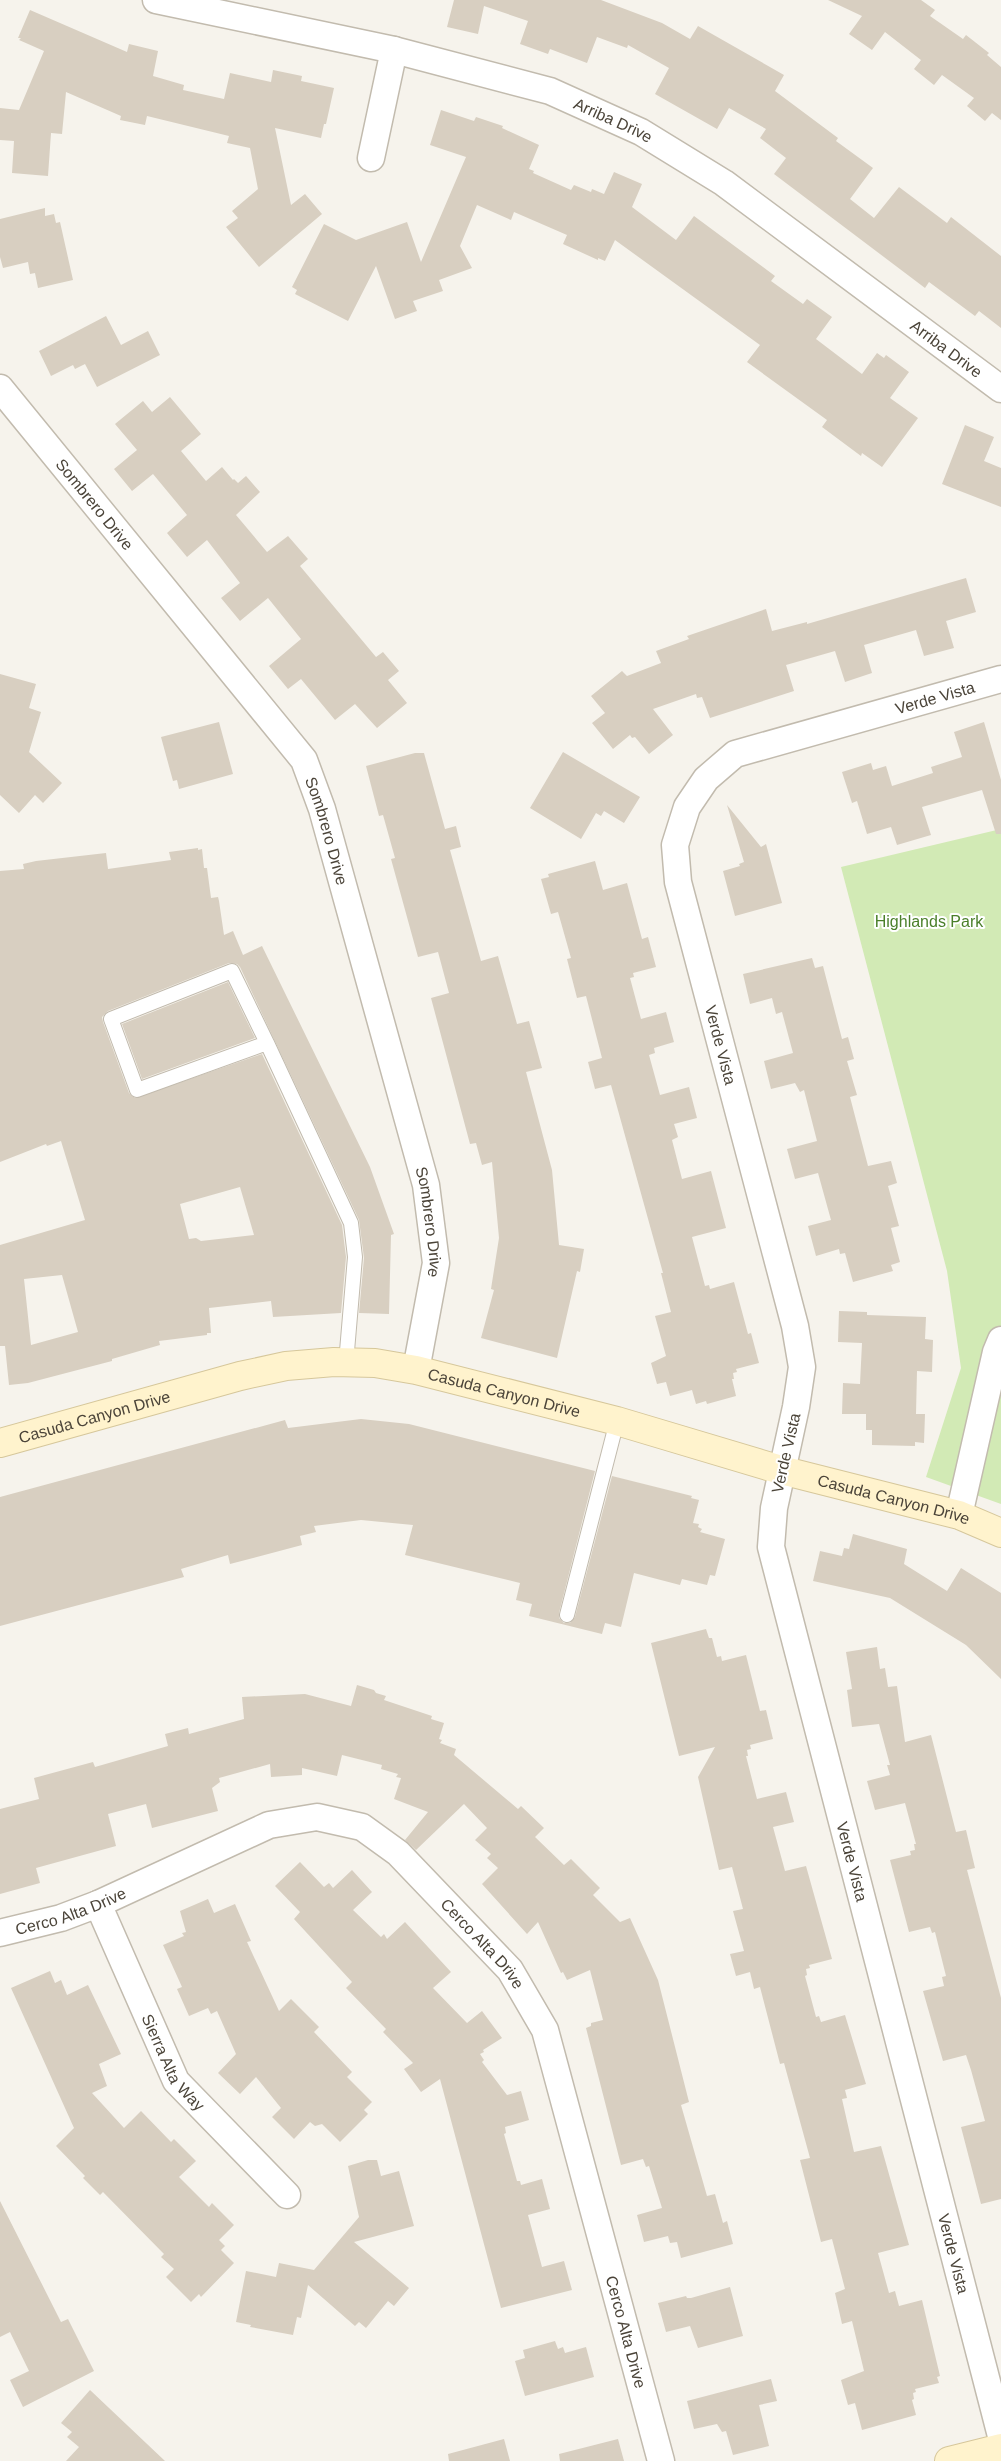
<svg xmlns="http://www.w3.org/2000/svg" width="1001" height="2461" font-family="Arial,sans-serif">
<rect width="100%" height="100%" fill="#f6f3ec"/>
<!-- green -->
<path fill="#d2eab5" d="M1001,829v675l-75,-27 35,-109 -14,-97 -106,-404z"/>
<!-- building -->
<g fill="#d8cfc1" fill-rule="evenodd">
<path d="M454,0h147l61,23 28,16 8,-13 86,49 -9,16 63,47 -2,3 37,27 -23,31 24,19 25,-31 48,36 4,-6 50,39v72l-22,-17 -4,5 -46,-34 -4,6 -151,-114 12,-16 -26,-20 6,-9 -37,-21 -12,21 -62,-35 14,-26 -41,-23 -1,3 -30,-11 -10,26 -37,-14 -2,5 -28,-10 8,-23 -44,-15 -6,28 -31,-7z"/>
<path d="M828,0h93l14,10 -5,6 33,23 3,-4 23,18 -2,2 14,12v53l-9,-7 -7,8 -18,-15 7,-8 -32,-23 -8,10 -20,-16 7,-9 -36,-28 -13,18 -23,-16 13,-18z"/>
<path d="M30,10l97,42 2,-8 29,7 -5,25 31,9 -1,5 41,9 6,-26 41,9 2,-12 29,6 -1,5 33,7 -8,36h-2l-3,14 -46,-10 16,77 14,-11 17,20 -63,53 -33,-40 12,-9 -6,-7 26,-22 -8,-41 -23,-5 2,-7 -82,-20 -2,9 -25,-5 1,-4 -55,-24 -4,42 -11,-1 -3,43 -36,-3 2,-32 -14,-1v-32l19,2 25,-59 -25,-11 2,-2h-3z"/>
<path d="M441,110l33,11 2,-4 27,9 -1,2 37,17 -10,24 5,2 -1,2 38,17 3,-5 17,7 1,-3 12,5 10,-22 28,12 -10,23 44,33 18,-24 81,60 -4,5 32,23 4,-5 25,18 -16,22 46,35 15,-21 7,5 2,-3 23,17 -19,26 28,20 -36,49 -20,-14 -1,3 -39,-29 5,-7 -80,-58 13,-17 -145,-105 -10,21 -7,-3v2l-35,-16 4,-9 -53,-23 -3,8 -34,-15 -17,41 12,22 -33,12 4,11 -30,10 4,10 -22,8 -19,-53 -28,55 -53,-27 2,-4 -5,-3 32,-63 32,16 51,-18 14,40 45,-105 -36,-12z"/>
<path d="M45,208v8l9,-2 2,9 4,-1 13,58 -35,8 -3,-15 -5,1 -2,-12 -25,6 -3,-11v-38z"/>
<path d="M106,316l15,29 27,-14 12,24 -63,32 -12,-23 -10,5 -2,-4 -22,11 -12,-25z"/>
<path d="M170,397l31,37 -20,17 25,30 16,-14 11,13 1,-1 4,4 8,-7 14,16 -24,23 31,37 21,-16 20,23 -8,7 76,91 7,-5 16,19 -11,9 19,23 -30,25 -22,-24 -20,16 -34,-41 -13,10 -19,-23 32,-27 -33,-41 -28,23 -19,-23 19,-15 -33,-43 -20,17 -20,-24 20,-18 -34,-41 -21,17 -18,-22 23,-19 -22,-26 28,-23 9,11z"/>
<path d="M965,425l29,12 -10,24 17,7v39l-59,-23z"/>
<path d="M966,578l10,34 -30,9 8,27 -30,8 -8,-26 -52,15 8,28 -27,9 -10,-31 -49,14 8,26 -84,27 -8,-21 -5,1 -1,-4 -43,15 20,26 -24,19 -14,-17 -3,1 -2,-3 -17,14 -21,-26 13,-10 -14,-17 31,-25 5,5 34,-13 -5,-12 33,-12 -2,-3 79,-27 6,22 35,-9v2z"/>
<path d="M0,674l36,10 -7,24 12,4 -12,40 33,31 -19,20 -8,-8 -16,18 -19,-18z"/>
<path d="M219,722l14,52 -54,15 -2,-9 -4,1 -12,-44z"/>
<path d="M984,722l17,58v54h-5l-14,-44 -60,17 9,28 -34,10 -6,-18 -24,7 -10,-33 -5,2 -10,-31 29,-9 2,7 13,-4 6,20 41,-13 -2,-6 31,-10 -8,-25z"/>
<path d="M563,752l77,45 -16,26 -20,-12 -3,5 -5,-3 -15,26 -51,-31z"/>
<path d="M415,753h9l21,76 11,-3 5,21 -11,3 31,111 17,-5 19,68 12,-3 13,47 -16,4 26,98 7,75 25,4 -4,23 -3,-1 -20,87 -76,-20 13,-48 -3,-1 8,-51 -7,-76 -10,3 -6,-22 -6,1 -39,-146 18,-5 -11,-41 -20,5 -27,-98 4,-1 -12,-43 -4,1 -13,-50z"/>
<path d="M727,805l34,42 5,-3 16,59 -47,13 -12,-45 17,-5 -1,-2 5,-2z"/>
<path d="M198,848v2l4,-1 2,19h3l4,30 7,-1 1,4 5,34 9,-4 10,24 19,-9 108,221 24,67 -3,1 -2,79 -30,-1 5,-55 -5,-38 -119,-253 -3,-3 -8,-1 -121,48 -6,6 1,5 26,71 6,5 127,-44 80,171 4,32 -5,56 -68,4 -2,-16 -62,7 2,25h-4v2l-48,6 1,4 -48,14v2l-84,22 -19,2 -4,-39h-5v-101l85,-25 -24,-79 -14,5 -1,-2 -46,18v-291l24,-2 -1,-5 13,-3 70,-8 2,16 63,-9 -2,-8zM240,1187l14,48 -53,6 -5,-3 -7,1 -9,-35zM62,1275l16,57 -47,13 -7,-66z"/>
<path d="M595,861l8,29 24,-7 15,56 6,-2 8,30 -23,6 1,4 -4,1 11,41 25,-7 8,30 -20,6 1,5 -6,2 11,40 29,-8 8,31 -23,6 4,13 -6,3 10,39 29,-8 15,57 -34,9 13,49 4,-1 1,4 24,-7 14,52 3,-1 8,30 -23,6 1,3 -4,1 1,6h-2l4,17 -29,8 -1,-3 -10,3 -4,-14 -22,6 -4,-14 -9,2 -6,-21 15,-7 -11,-40 16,-4 -10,-39h2l-52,-188 -16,4 -7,-27 14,-4 -16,-62 -9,2 -10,-39 4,-1 -13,-46 -7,2 -10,-35 8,-2 -1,-3z"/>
<path d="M812,958l3,10 8,-2 19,73 6,-2 6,22 -7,2 10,34 -7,2 18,69 23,-5 6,22 -9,3 11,40 -8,2 9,34 -9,3 2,6 -40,11 -8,-29 -5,1 -1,-5 -23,7 -8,-30 23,-6 -13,-47 -23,6 -8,-30 30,-8 -13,-51 -4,2 -5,-9 -24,6 -7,-28 29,-8 -11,-41 -6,2 -4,-16 -22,6 -7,-30z"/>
<path d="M228,982l27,56 -113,41 -20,-55z"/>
<path d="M839,1311l28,1v3l59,2 -1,22 8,1 -1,32 -15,-1 -1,43h9l-1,29 -9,-1v4l-43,-1v-15h-6v-16h-24l1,-31 17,1 2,-41 -24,-1z"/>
<path d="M361,1419l48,5 186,47 -36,142v5l5,5h6l5,-6 37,-141 80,20 -1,2 8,2 -6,23 6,1 -1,3 4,2 -2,3 25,7 -10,37 -5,-1 -3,10 -25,-6 -2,6 -46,-12 -13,54 -16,-4 -3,11 -73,-18 3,-12 -16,-4 4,-17 -115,-28 8,-30 -52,-5 -47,6 2,6 -16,4 2,9 -72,19 -2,-9 -47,14 3,8 -184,49v-129l285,-77 3,8z"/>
<path d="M853,1534l54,15 -3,15 43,27 14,-23 40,25v86l-35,-34 -76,-47 -77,-17 7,-30 22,5 2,-8 5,1z"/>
<path d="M706,1629l3,9h3l5,19 4,-1 1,5 24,-6 14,56 6,-1 7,29 -23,6 1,4 -4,1 1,6h-2l11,43 29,-7 8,30 -21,5 12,44 21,-5 26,93 -23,6 1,3 -4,1 1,6 -2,1 11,41 3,-1 2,6 24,-7 21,69 -21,6 2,8 -5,1 12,53 27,-6 28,99 -31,8 11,40 6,-2 4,15 23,-6 18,76 -3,1 2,6 -24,6 1,3 -3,1 1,6 -2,1 4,15 -54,15 -7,-27 -7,2 -7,-25 23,-9 -12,-50 -10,3 -7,-31 10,-4 -13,-50 -11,3 -21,-82 10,-2 -26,-95 -4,1 -20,-77 -6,2 -4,-17 -14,4 -6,-22 14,-3 -11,-40 10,-2 -11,-42 -13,3 -21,-93 17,-30 -36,9 -28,-113z"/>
<path d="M877,1647l3,22 5,-1 3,19 9,-1 8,56 26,-7 25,97 10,-2 9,38 -8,2 34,128v201l-20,5 -20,-77 24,-6 -14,-51 -5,-15 -23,6 -20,-70 21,-5 -2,-9 4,-1 -11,-44 -3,1 -2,-6 -21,5 -19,-72 21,-5 -1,-4 5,-1 -1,-6h2l-11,-41 -30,7 -8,-29 23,-6 -3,-10h3l-11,-41 -27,3 -5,-37 5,-1 -6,-37z"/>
<path d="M357,1685l17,5 2,3 10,3 -2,4 48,16 -1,3 13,4 -5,16 3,1 -2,3 16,6 -2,6 64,54 3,-3 23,22 -9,9 29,28 7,-6 29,29 -7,7 27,27 10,-4 28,62 31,122 -8,3 26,91 8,-2 8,29 4,-2 6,23 -52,14 -4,-16 -7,1 -2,-7 -24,6 -7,-27 25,-7 -13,-42 -3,1 -3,-8 -22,6 -35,-137 5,-2v-3l12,-3 -13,-50 -23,10 -4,-8 -2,1 -23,-51 -11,12 -45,-50 16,-16 -11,-10 4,-4 -16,-14 12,-12 -23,-24 -48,46 -11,-10 23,-28 -34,-13 7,-21 -5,-1 2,-3 -17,-5 1,-4 -40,-10 -5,21 -35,-8v7l-31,2 -1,-13 -51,14 1,4 -8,6 6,23 -66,17 -6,-24 -38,10 8,32 -80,22 4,15 -40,11v-85l39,-10 -5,-21 59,-16 2,5 73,-21 -3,-12 23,-6 1,6 55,-15 -2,-22 63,-3 46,12z"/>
<path d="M300,1862l24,25 5,-4 4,5 19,-18 20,22 -19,18 28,27 3,-3 3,5 18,-17 46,50 -18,16 34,35 15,-12 20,27 -19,12 1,2 -4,2 4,6 -2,2 25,33 14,-4 8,29 -24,7 1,6 -2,1 13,47h3l1,4 21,-6 8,30 -22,6 14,52 22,-6 8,29 -71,18 -61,-229 -19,13 -17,-23 9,-6 -30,-31 3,-3 -40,-41 6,-6 -58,-63 6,-7 -25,-26z"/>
<path d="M208,1899l6,14 21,-9 16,37 -4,1 32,69 12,-12 28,28 -5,5 38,40 -5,5 25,25 -8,8 4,4 -28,28 -18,-18 -7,2 -5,-4 -16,17 -22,-22 9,-9 -25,-31 -16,17 -22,-21 18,-19 -19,-43 -6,3 -3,-6 -19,8 -12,-27 5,-2 -19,-42 21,-9 -2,-3 4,-1 -6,-21z"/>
<path d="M50,1971l5,12 6,-3 6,15 21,-10 33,69 -22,10 8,22 -15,7 32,35 17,-17 30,31 3,-3 22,22 -17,16 30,30 3,-4 22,22 -15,15 6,6 -4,4 13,13 -33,34 -2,-3 -8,8 -25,-25 8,-8 -13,-12 3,-3 -61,-62 -3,3 -17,-17 2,-2 -29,-30 18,-18 -63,-140z"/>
<path d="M368,2160h9l4,16 18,-5 15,55 -60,16 55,46 -15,18 -6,-5 -22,27 -7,-6 -4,4 -47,-41 -7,33 -4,-1 -4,18 -43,-8 1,-2 -15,-3 10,-51 30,6 3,-14 35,7 45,-53 -11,-51z"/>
<path d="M0,2201l61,121 7,-3 26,52 -71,36 -13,-27 19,-9 -19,-39 -10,5z"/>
<path d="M730,2287l13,49 -45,12 -8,-22 -24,6 -8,-29 28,-7 1,2h4z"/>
<path d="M555,2341l3,8 5,-2 2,6 21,-6 8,30 -69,19 -10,-35 10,-3 -2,-8z"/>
<path d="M771,2379l6,22 -18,4 10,41 -36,9 -7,-24 -4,1 -5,-8 -23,5 -7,-28z"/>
<path d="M90,2390l75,71h-99l13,-14 -12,-10 5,-5 -11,-9z"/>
<path d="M504,2439l6,22h-61l-1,-7z"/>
<path d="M618,2439l6,22h-64l-1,-7z"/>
</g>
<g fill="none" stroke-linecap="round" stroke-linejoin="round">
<defs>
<g id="lane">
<path d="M267,1043l-35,-72 -121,48 26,71 130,-47 84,180 4,34 -9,106"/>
<path d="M567,1615l50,-194"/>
</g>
<g id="street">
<path id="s1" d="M156,0l238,50 156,41 91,41 83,51 277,206"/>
<path d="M371,158l23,-108"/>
<path id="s2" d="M0,388l304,372 18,49 104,376 10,78 -20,107"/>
<path id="s3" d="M1001,679l-266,75 -29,25 -19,28 -12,38 3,37 117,444 7,41 -6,40 -22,101 -3,39 230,889"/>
<path d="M959,1515l37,-163 5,-12"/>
<path id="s4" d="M98,1904l78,177 111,114"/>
<path id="s5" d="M0,1933l61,-15 37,-14 171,-79 48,-8 45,10 36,26 112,117 35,60 116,431"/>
</g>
<g id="secondary">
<path id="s6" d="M0,1443l240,-67 46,-10 48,-4 41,1 41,7 201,51 164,49 178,45 42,18"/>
<path d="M949,2461l52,-13"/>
</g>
</defs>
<!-- lane casing -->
<use href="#lane" stroke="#c2bbae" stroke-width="16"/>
<!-- street casing -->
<use href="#street" stroke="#c2bbae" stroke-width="29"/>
<!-- secondary casing -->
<use href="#secondary" stroke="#d6c79b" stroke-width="30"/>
<!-- lane -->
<use href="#lane" stroke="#fff" stroke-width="14"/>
<!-- street -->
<use href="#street" stroke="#fff" stroke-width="26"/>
<!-- secondary -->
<use href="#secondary" stroke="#fff3cd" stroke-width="28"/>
</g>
<g text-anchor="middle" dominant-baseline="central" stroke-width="4" stroke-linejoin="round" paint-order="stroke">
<!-- street labels -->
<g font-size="16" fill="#4b4439" stroke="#fff">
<text stroke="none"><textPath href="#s1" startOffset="474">Arriba Drive</textPath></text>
<text stroke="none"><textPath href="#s1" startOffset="879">Arriba Drive</textPath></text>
<text stroke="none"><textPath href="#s2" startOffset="150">Sombrero Drive</textPath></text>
<text transform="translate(935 698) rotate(-16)">Verde Vista</text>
<text stroke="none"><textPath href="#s2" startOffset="555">Sombrero Drive</textPath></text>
<text stroke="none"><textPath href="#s3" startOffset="594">Verde Vista</textPath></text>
<text stroke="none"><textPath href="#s2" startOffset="960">Sombrero Drive</textPath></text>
<text stroke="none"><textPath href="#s6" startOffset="518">Casuda Canyon Drive</textPath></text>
<text stroke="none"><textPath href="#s6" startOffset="98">Casuda Canyon Drive</textPath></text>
<text transform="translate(786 1453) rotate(-77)">Verde Vista</text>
<text stroke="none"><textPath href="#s6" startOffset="922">Casuda Canyon Drive</textPath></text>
<text stroke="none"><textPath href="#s3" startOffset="1434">Verde Vista</textPath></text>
<text stroke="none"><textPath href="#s5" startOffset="74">Cerco Alta Drive</textPath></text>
<text stroke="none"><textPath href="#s5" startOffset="554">Cerco Alta Drive</textPath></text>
<text stroke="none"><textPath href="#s4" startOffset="176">Sierra Alta Way</textPath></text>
<text stroke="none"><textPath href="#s3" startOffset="1839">Verde Vista</textPath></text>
<text stroke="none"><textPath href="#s5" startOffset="974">Cerco Alta Drive</textPath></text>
</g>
<!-- park labels -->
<g font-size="16" fill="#4a7f2a" stroke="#fff">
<text x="929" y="921">Highlands Park</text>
</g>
</g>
</svg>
